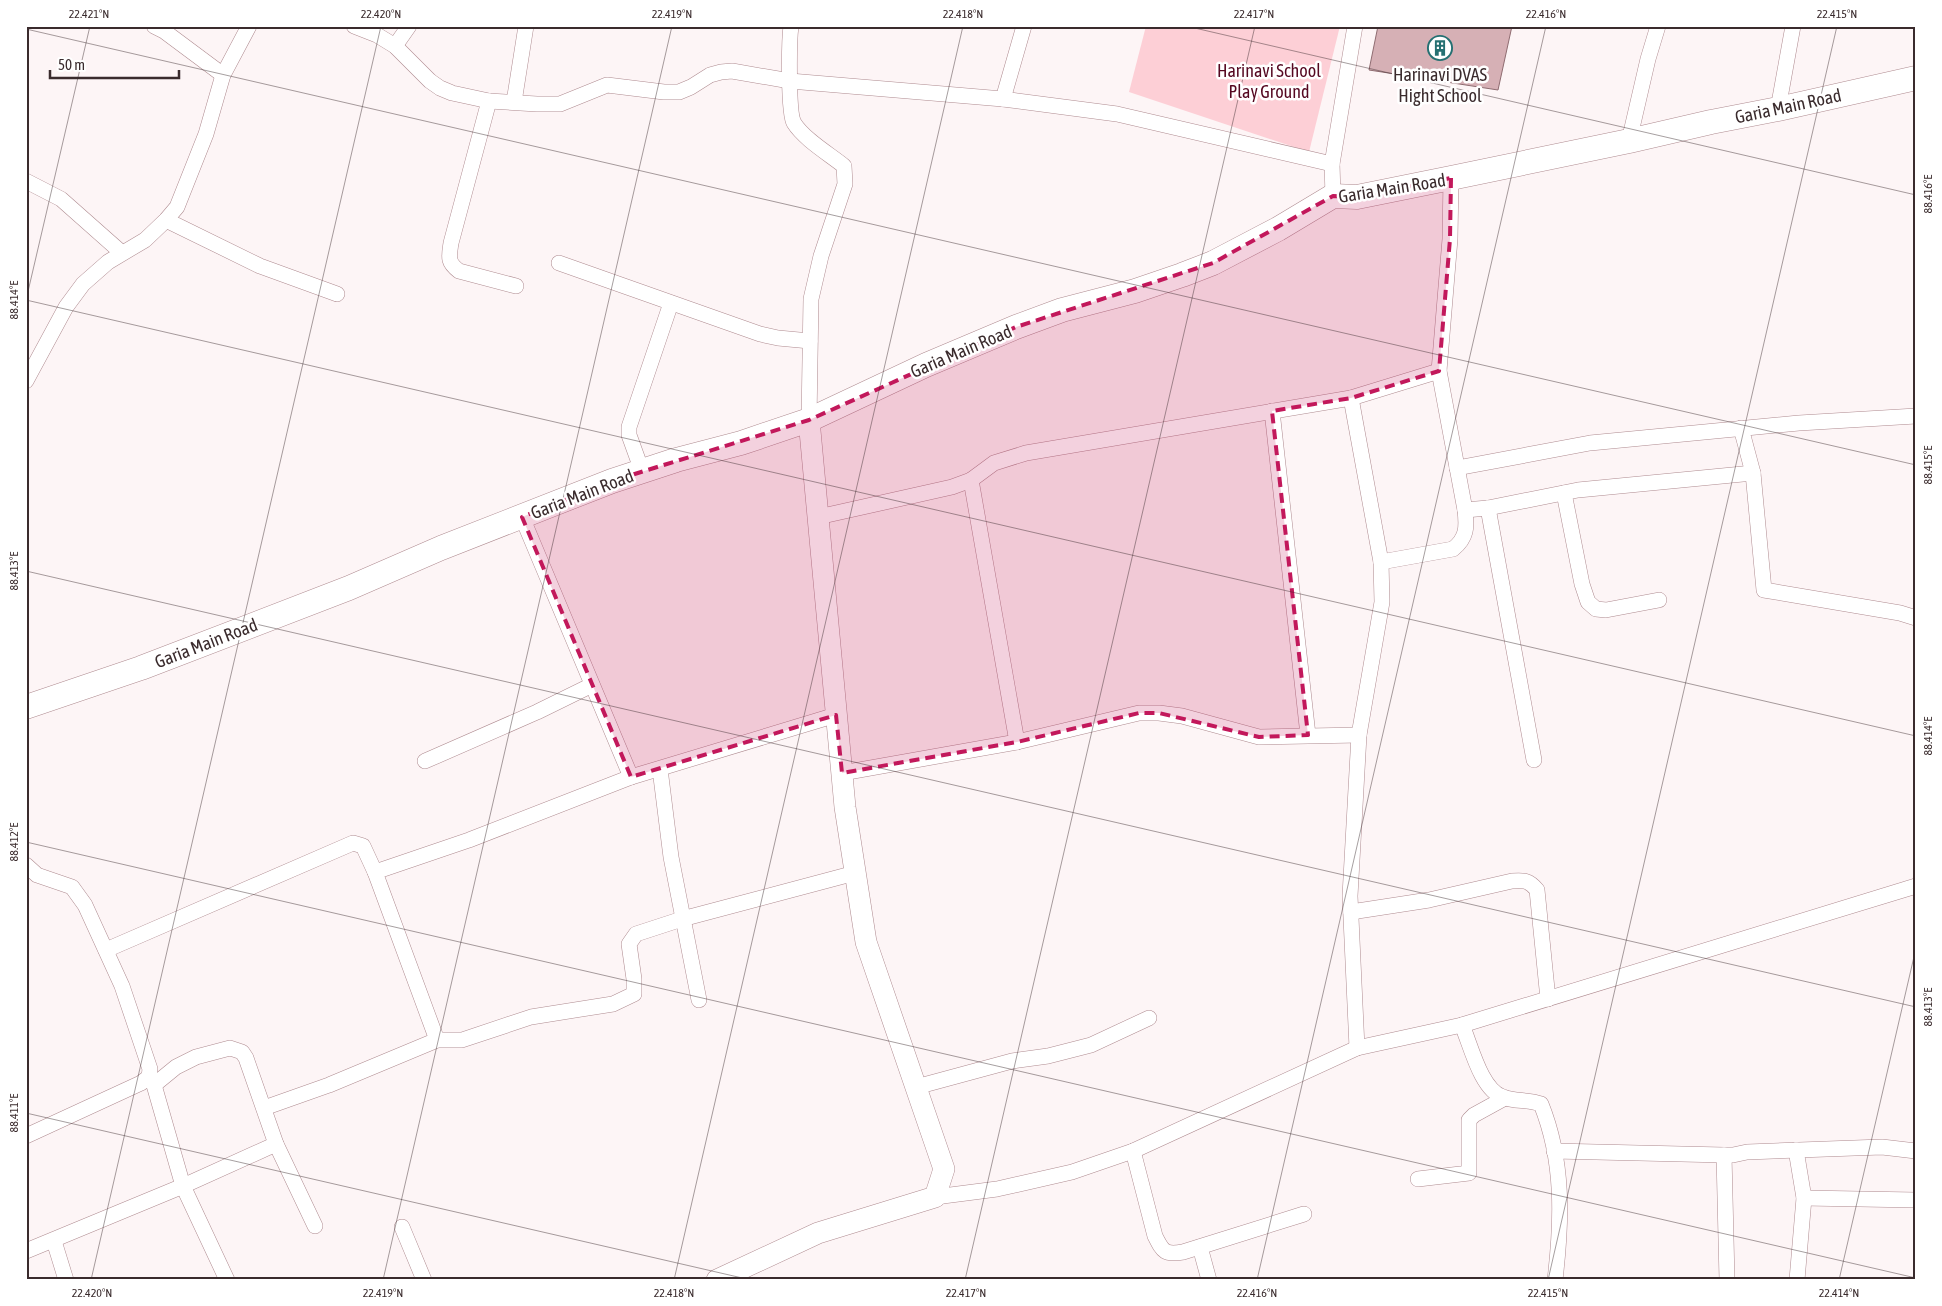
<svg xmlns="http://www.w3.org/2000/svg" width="1942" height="1306" font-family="'Asap Condensed',sans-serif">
<rect width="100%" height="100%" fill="#fdf5f6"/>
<!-- park -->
<path fill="#fdcfd6" d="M1146,26h194l-31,126 -180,-60z"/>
<!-- building -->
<path fill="#d6b0b5" stroke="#8f6c71" d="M1378,26h134l-14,64 -129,-20z"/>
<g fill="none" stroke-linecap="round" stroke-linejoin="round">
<defs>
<g id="minor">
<path d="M154,26l10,5 59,44"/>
<path d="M354,26l23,9 18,11 35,35 10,7 12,5 37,8 48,3h23l47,-19 57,7h15l12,-5 19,-12 11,-3 11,-1 58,10 213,18 114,15 215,50"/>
<path d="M791,26c-2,15 -3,87 3,97 10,16 35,31 50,43l1,18 -24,72 -10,43 -2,121"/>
<path d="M395,46l14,-20"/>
<path d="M1003,99l21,-73"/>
<path d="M489,101l-38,142c-2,14 -4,19 8,28l57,15"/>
<path d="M514,102l12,-76"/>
<path d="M1778,109l15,-83"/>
<path d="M1629,141l19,-82 10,-33"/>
<path d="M26,181l35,18 61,54"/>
<path d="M1333,196l-1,-32 23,-138"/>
<path d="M166,220l94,46 77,28"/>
<path d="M559,263l201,71 18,4 32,3"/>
<path d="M26,381l40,-74 17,-23 25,-22 37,-22 21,-20 11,-13 29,-73 17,-59 26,-49"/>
<path d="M1351,398l30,164 1,40 -23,133 -9,161 7,152"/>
<path d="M1272,411l36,324"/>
<path d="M1741,428l12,45 11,117 136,23 16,5"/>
<path d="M1457,468l133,-25 209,-20 117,-7"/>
<path d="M642,471l-13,-36v-8l42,-124"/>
<path d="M971,480l46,262"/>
<path d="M1564,493l18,91 6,18 8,7 10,1 53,-10"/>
<path d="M1488,508l46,252"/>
<path d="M1465,510l23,-2 90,-18 175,-17"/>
<path d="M522,517l109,260"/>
<path d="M818,517l134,-30 19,-7 23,-17 32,-10 325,-55 88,-27"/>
<path d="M1381,562l72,-13c14,-11 14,-22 12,-39l-26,-139 11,-132 1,-61"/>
<path d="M425,761l112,-49 55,-27"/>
<path d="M660,769l11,88 28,143"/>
<path d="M842,773l175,-31 122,-29h20l23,3 77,21 100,-2"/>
<path d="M26,865l11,10 35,12 13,18 37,81 28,83 -1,8 -8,6 -115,53"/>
<path d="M1351,912l78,-12 83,-19c11,-1 17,-1 25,9l11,109"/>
<path d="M106,950l247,-107 10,3 12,26"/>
<path d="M1462,1025c9,21 19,65 41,72 12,5 26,2 38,7 23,57 21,116 14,176"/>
<path d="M437,1040l-62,-168 94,-32 162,-63 205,-62"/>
<path d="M149,1077l5,8 29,101 44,94"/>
<path d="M154,1085l22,-18 20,-10 34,-9 12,4 4,6 30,86 39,82"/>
<path d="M916,1087l96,-26 36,-5 43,-11 58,-27"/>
<path d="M264,1108l65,-23 108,-45h25l69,-23 82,-13 21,-10v-15l-5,-35 7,-10 46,-15 173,-46"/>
<path d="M1796,1150l8,48 -7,82"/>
<path d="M1133,1151l22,85c8,16 10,19 28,16l121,-38"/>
<path d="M1554,1151l170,4"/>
<path d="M1418,1179l51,-6v-53l5,-5 31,-17"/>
<path d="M935,1197l62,-8 75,-17 61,-21 224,-103 105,-23 454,-139"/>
<path d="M1804,1198l112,2"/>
<path d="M402,1227l22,53"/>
<path d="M54,1241l12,39"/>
<path d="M1200,1247l9,33"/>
<path d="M26,1251l157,-65 93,-42"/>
<path d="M1727,1280l-3,-125h9l14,-3 135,-5 34,4"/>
</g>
<path id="secondary" d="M717,1280l101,-47 117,-36 9,-28 -78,-227 -21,-135 -36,-387"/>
<path id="primary" d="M26,707l115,-39 208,-80 92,-40 171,-67 64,-21 65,-17 68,-23 117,-55 90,-38 46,-17 73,-19 47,-16 31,-12 65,-34 55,-33 24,1 94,-19 178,-37 82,-19 67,-13 138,-31"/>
</defs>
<!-- minor casing -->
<use href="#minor" stroke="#af8b90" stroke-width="16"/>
<!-- secondary casing -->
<use href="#secondary" stroke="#af8b90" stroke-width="22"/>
<!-- primary casing -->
<use href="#primary" stroke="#af8b90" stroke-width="25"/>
<!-- minor -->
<use href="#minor" stroke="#fff" stroke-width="15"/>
<!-- secondary -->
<use href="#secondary" stroke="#fff" stroke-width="21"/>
<!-- primary -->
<use href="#primary" stroke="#fff" stroke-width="24"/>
</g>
<!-- marked area -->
<path fill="#c2185b" fill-opacity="0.2" stroke="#c2185b" stroke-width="4" stroke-dasharray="10 6" stroke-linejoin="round" d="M1451,178l-1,61 -11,132 -88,27 -79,13 36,324 -49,2 -100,-24h-20l-122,29 -175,31 -6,-58 -205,62 -109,-260 90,-36 197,-61 207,-93 197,-64 120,-67 24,1z"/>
<!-- ticks -->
<path fill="none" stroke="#3a2b2d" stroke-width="1" stroke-opacity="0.45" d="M1186,26l730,169M26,29l1890,436M26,300l1890,436M26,300l64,-274M26,571l1890,436M26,842l1890,436M26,1113l725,167M91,1280l290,-1254M383,1280l289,-1254M674,1280l289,-1254M965,1280l290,-1254M1257,1280l289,-1254M1548,1280l289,-1254M1839,1280l77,-332"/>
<!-- icons -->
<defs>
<symbol id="building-ring" viewBox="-11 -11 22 22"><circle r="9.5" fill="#fff" stroke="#257072" stroke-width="1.5"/><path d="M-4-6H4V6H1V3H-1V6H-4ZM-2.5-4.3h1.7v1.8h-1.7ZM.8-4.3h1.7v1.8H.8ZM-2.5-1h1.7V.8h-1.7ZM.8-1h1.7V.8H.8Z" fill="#257072"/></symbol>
</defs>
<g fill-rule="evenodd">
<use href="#building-ring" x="1426" y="34" width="28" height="28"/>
</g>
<g text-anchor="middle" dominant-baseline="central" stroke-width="5" stroke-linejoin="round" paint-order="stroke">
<!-- park labels -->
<g font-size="18" fill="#550821" stroke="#fff">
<text x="1269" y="70">Harinavi School<tspan x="1269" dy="21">Play Ground</tspan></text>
</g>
<!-- poi labels -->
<g font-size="18" fill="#3a2b2d" stroke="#fff">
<text x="1440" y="74">Harinavi DVAS<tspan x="1440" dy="21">Hight School</tspan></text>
</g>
<!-- street labels -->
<g font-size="18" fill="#3a2b2d" stroke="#fff">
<text transform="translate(1788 106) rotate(-12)">Garia Main Road</text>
<text transform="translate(1392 188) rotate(-9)">Garia Main Road</text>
<text transform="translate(961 351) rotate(-23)">Garia Main Road</text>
<text transform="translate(582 494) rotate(-21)">Garia Main Road</text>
<text transform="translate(206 643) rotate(-21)">Garia Main Road</text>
</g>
</g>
<!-- border -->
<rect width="1942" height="1306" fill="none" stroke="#ffffff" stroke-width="55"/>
<!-- scale -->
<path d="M50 70v8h129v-8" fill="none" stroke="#3a2b2d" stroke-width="2.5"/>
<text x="58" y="70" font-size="15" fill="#3a2b2d" stroke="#ffffff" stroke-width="4" paint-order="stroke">50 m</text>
<rect x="28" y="28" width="1886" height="1250" fill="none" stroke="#3a2b2d" stroke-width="2"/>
<g font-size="12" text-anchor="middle" fill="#3a2b2d">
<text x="89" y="18">22.421°N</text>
<text x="381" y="18">22.420°N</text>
<text x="672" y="18">22.419°N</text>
<text x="963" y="18">22.418°N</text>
<text x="1254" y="18">22.417°N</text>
<text x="1546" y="18">22.416°N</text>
<text x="1837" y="18">22.415°N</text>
<text transform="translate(1928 194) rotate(-90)" y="4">88.416°E</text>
<text transform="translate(14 300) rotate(-90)" y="4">88.414°E</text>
<text transform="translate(1928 465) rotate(-90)" y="4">88.415°E</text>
<text transform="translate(14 571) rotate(-90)" y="4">88.413°E</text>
<text transform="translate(1928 736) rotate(-90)" y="4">88.414°E</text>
<text transform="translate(14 842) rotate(-90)" y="4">88.412°E</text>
<text transform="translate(1928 1007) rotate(-90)" y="4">88.413°E</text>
<text transform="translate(14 1113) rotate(-90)" y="4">88.411°E</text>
<text x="92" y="1297">22.420°N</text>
<text x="383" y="1297">22.419°N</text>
<text x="674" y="1297">22.418°N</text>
<text x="966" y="1297">22.417°N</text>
<text x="1257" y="1297">22.416°N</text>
<text x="1548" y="1297">22.415°N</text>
<text x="1839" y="1297">22.414°N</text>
</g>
</svg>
